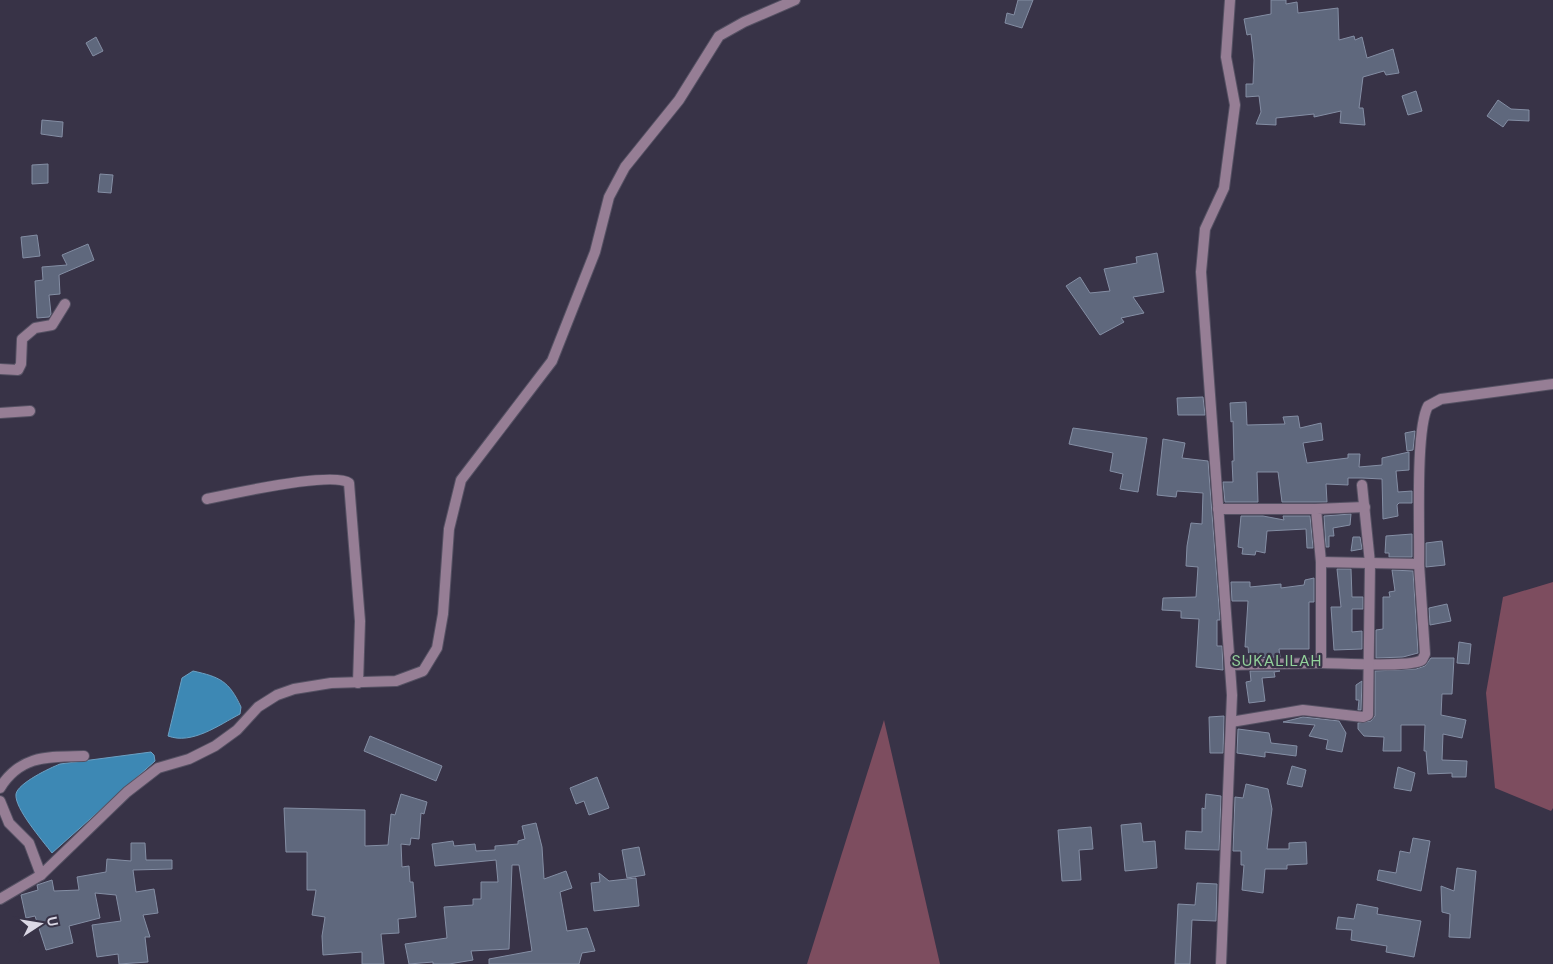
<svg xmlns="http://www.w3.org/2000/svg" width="1553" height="964" font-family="'DM Sans',sans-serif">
<rect width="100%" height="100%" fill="#383347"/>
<!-- green -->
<g fill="#7d4d5f">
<path d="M1553,582v226l-2,3 -56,-23 -9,-95 17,-96z"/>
<path d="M884,720l56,244h-133z"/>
</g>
<!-- water -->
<g fill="#3d88b4" stroke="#6ca0c3">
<path d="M193,671c27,6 36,10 48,36l-1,7c-21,11 -48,31 -72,22l14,-58z"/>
<path d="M151,752l3,3 1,6 -103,92c-9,-12 -38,-45 -36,-59 2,-11 34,-26 44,-30z"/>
</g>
<!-- building -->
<g fill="#5f687d" stroke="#848ea4">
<path d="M1018,0h15l-11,28 -17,-5 2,-10 7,2z"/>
<path d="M1271,0h15v4l11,-2 1,11 40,-5 1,32 15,-4 1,4 7,-3 5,21 26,-9 6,24 -13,2 -2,-4 -21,6 -4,31h4l2,17 -25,-2 1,-12 -27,6v-3l-38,4v7l-20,-1 5,-12 -2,-16 -13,1v-13h7l1,-24 -3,-26 -4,1 -3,-16 27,-5z"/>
<path d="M96,37l7,14 -10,5 -7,-13z"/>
<path d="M1416,91l6,20 -14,4 -6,-19z"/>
<path d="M1498,100l13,9 18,1v11l-21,-1 -5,7 -16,-11z"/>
<path d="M42,120l21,2 -1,15 -21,-3z"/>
<path d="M48,164v19l-16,1v-19z"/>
<path d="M100,174l13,1 -2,18 -13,-1z"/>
<path d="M37,235l3,21 -17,2 -2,-21z"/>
<path d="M88,244l6,16 -35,15 1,19 -11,1 2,19 -2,3 -12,1 -2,-37 8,-1 -1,-13 25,-2 -5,-10z"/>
<path d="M1157,253l7,39 -31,5 11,16 -23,5 3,4 -24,13 -34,-49 14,-9 10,16 20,-2 -6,-22 33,-6 -1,-6z"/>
<path d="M1203,397l2,18h-27l-1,-17z"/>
<path d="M1246,402l1,23 38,-1 -2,-7 15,-1 2,12 21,-5 2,17 -20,3 4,20 41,-5v-4h12l-1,13 23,-2v-7l27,-6v18l-13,1 2,21 14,-1v12h-13l-2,2 1,11 -15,3 -1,-40 -20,-1h-14v7l-22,-1 1,18h-45l-4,-30h-21l1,30h-33l-2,-20h10l-1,-21h2l-1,-40 -2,1 -1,-19z"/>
<path d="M1073,428l74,10 -9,54 -18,-3 3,-15 -13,-3 3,-18 -44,-9z"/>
<path d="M1415,431l-2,19 -6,1 -2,-18z"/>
<path d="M1163,439l22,4 -3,15 26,3 12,159h-3v26h5l1,24 -27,-3 3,-48 -18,-1v-7l-19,-1 1,-12 33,-1 2,-30 -12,-1 1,-20 4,-23 11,1 1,-31 -26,-2 -1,6 -19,-2z"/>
<path d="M1351,514l-1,11 -17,3 1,8h-5v11h-3l-2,-31z"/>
<path d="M1241,516h22l21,4 -1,-4h27l3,32h-6l-1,-19 -39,2 -2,22 -9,-2 -1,4 -13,-1 1,-6 -5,-1z"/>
<path d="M1412,534v23h-23v-4h-4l1,-17z"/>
<path d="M1353,537h7l2,12 -11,2z"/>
<path d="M1442,541l3,24 -19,2v-24z"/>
<path d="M1337,569h14l1,28h11v12h-11v23l10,-1v18l-28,1 -3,-43h10z"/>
<path d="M1392,570l21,1 5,82 -15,4 -27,1v-28l7,-1v-32h7l-1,-5 6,-1z"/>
<path d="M1314,578v24h-5v47h-30l1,8 -31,1 -1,-11h-3l3,-46h-16l-1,-19h19v5l31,-3v4l23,-3 1,-5z"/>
<path d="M1447,604l4,17 -21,4 -1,-17z"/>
<path d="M1459,642l12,2 -2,20 -12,-1z"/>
<path d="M1431,658h23l-2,36h-10l-1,21 25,5 -4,18 -19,-4 -1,26 25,1 -1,16h-14v-4l-24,1 -2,-23h-2l1,-26h-24v26h-18l1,-14 -20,-1 -6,-7v-6l13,-2 4,-5v-45l41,-2 9,-3z"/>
<path d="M1250,671h30l-6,1 1,5 -13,1 3,23 -16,2 -3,-21 5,-1z"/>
<path d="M1362,681l-1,29h-3l1,-10h-3v-15z"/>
<path d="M1224,716l-1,37h-13l-1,-36z"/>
<path d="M1303,717l36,4 7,12 -4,19 -16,-3 2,-9 -19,-4 6,-11 -32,-3z"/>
<path d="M1238,729l31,4 2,10 26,3 -1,10 -31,-4v5l-28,-4z"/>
<path d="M370,736l72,30 -6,15 -72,-30z"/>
<path d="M1292,766l14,4 -4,17 -15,-3z"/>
<path d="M1398,767l17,6 -4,18 -17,-3z"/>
<path d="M597,777l12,31 -20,7 -5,-14 -8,3 -6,-16z"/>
<path d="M1246,784l22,5 4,20 -5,40h22v-6l17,-1 1,22 -20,1v4h-22l-2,24 -21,-3 2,-25h-3v-14h-8l2,-54 8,1z"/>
<path d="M401,794l26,8 -3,12 -3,-1 -2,26 -8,-1 -1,7 -9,-1 1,23 7,-1 1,16h3l3,35 -18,2 1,14 -18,1 3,30h-22v-12l-39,3 -1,-19 3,-19 -13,-2 4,-25h-9v-38h-21l-2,-44 81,2v36l23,-1 3,-31 4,1z"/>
<path d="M1206,794l15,2 -2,54 -34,-1 1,-18 16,1v-24l3,1z"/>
<path d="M536,823l6,24 2,32 22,-8 6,17 -12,4 7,39 20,-3 8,23 -13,2 -3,11h-90v-5l43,-8 -13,-86h-7l-3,84 -38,2 2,9 -24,4h-16v-2l-24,2 -4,-20 42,-6 -3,-31 29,-2v-6h8v-17h17l-2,-22 -61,6 -3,-22 21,-3 1,5 21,-2 1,7 19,-1v-4l23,-2v-3l7,-2 -3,-13z"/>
<path d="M1141,823l2,19 12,-1 2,27 -32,3 -4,-46z"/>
<path d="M1091,827l2,22 -14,1 2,30 -19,1 -4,-51z"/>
<path d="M1413,838l17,3 -9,50 -44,-11 2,-10 17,3 4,-22 10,2z"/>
<path d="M131,843h14l1,17h26v9l-39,1 3,22 18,-3 4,24 -15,2 7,22h-5l3,25 -29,2 -1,-10 -21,3 -5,-32 29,-4 -5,-26 -21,-2 5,25 -31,8 4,17 -27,7 -11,-34 -9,2 -5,-23 17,-5 -1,-5 15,-5 2,11 25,-1 -2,-13 29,-5 1,-13 24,2z"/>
<path d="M639,847l6,28 -18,3 -5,-28z"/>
<path d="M1457,868l19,3 -6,67 -21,-1 1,-23 -8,-2 -1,-26 13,5z"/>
<path d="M599,873l10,8 27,-3 3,28 -45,5 -3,-28 9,-1z"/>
<path d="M1197,883l20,1 -1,37 -24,-1 -2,44h-15l3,-60 17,1z"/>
<path d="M1357,904l21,4 -1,6 44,7 -7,36 -28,-5 1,-6 -36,-6 1,-10 -16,-1 2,-12 16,2z"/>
</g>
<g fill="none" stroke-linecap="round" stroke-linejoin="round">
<defs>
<g id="street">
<path d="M0,369l18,1 3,-6 1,-25 13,-11 17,-3 13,-21"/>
<path d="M0,413l30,-2"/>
<path d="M207,499c23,-5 126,-28 142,-16l11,138 -2,62"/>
<path d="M1218,509h98"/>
<path d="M1321,562l-5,-53 49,-2"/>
<path d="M1321,663c18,0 89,5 101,-3l3,-6 -6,-90"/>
<path d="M1230,665l91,-2v-101l98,2c1,-32 -4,-134 9,-158l13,-7 112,-15"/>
<path d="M1231,722l72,-12 60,7 5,-2 2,-152 -8,-78"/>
<path d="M0,788c21,-34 50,-31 84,-32"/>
<path d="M0,801l9,22 20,20 12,32"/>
<path d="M0,899l41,-24 86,-83 31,-24 31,-9 26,-13 22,-16 21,-23 19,-12 17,-6 37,-6 65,-2 27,-10 14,-23 6,-34 6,-85 12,-49 91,-119 43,-109 14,-55 16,-30 54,-67 40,-64 25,-14 51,-22"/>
<path d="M1221,964l11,-269 -31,-423 4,-43 19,-41 11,-83 -9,-48 4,-57"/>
</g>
</defs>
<!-- street casing -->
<use href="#street" stroke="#555163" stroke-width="12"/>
<!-- street -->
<use href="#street" stroke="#967e95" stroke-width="10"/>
</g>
<g text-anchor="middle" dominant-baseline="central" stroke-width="4.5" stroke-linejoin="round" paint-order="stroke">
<!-- quarter labels -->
<g font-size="16" letter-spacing="1" fill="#92d19a" stroke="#383347">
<text x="1277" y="660">SUKALILAH</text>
</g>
</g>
<!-- north arrow -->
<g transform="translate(40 924) rotate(78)" stroke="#383347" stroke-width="4" paint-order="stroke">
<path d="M0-4L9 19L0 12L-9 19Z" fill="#dbd8e5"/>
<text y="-8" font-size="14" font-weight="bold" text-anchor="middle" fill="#dbd8e5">U</text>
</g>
</svg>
